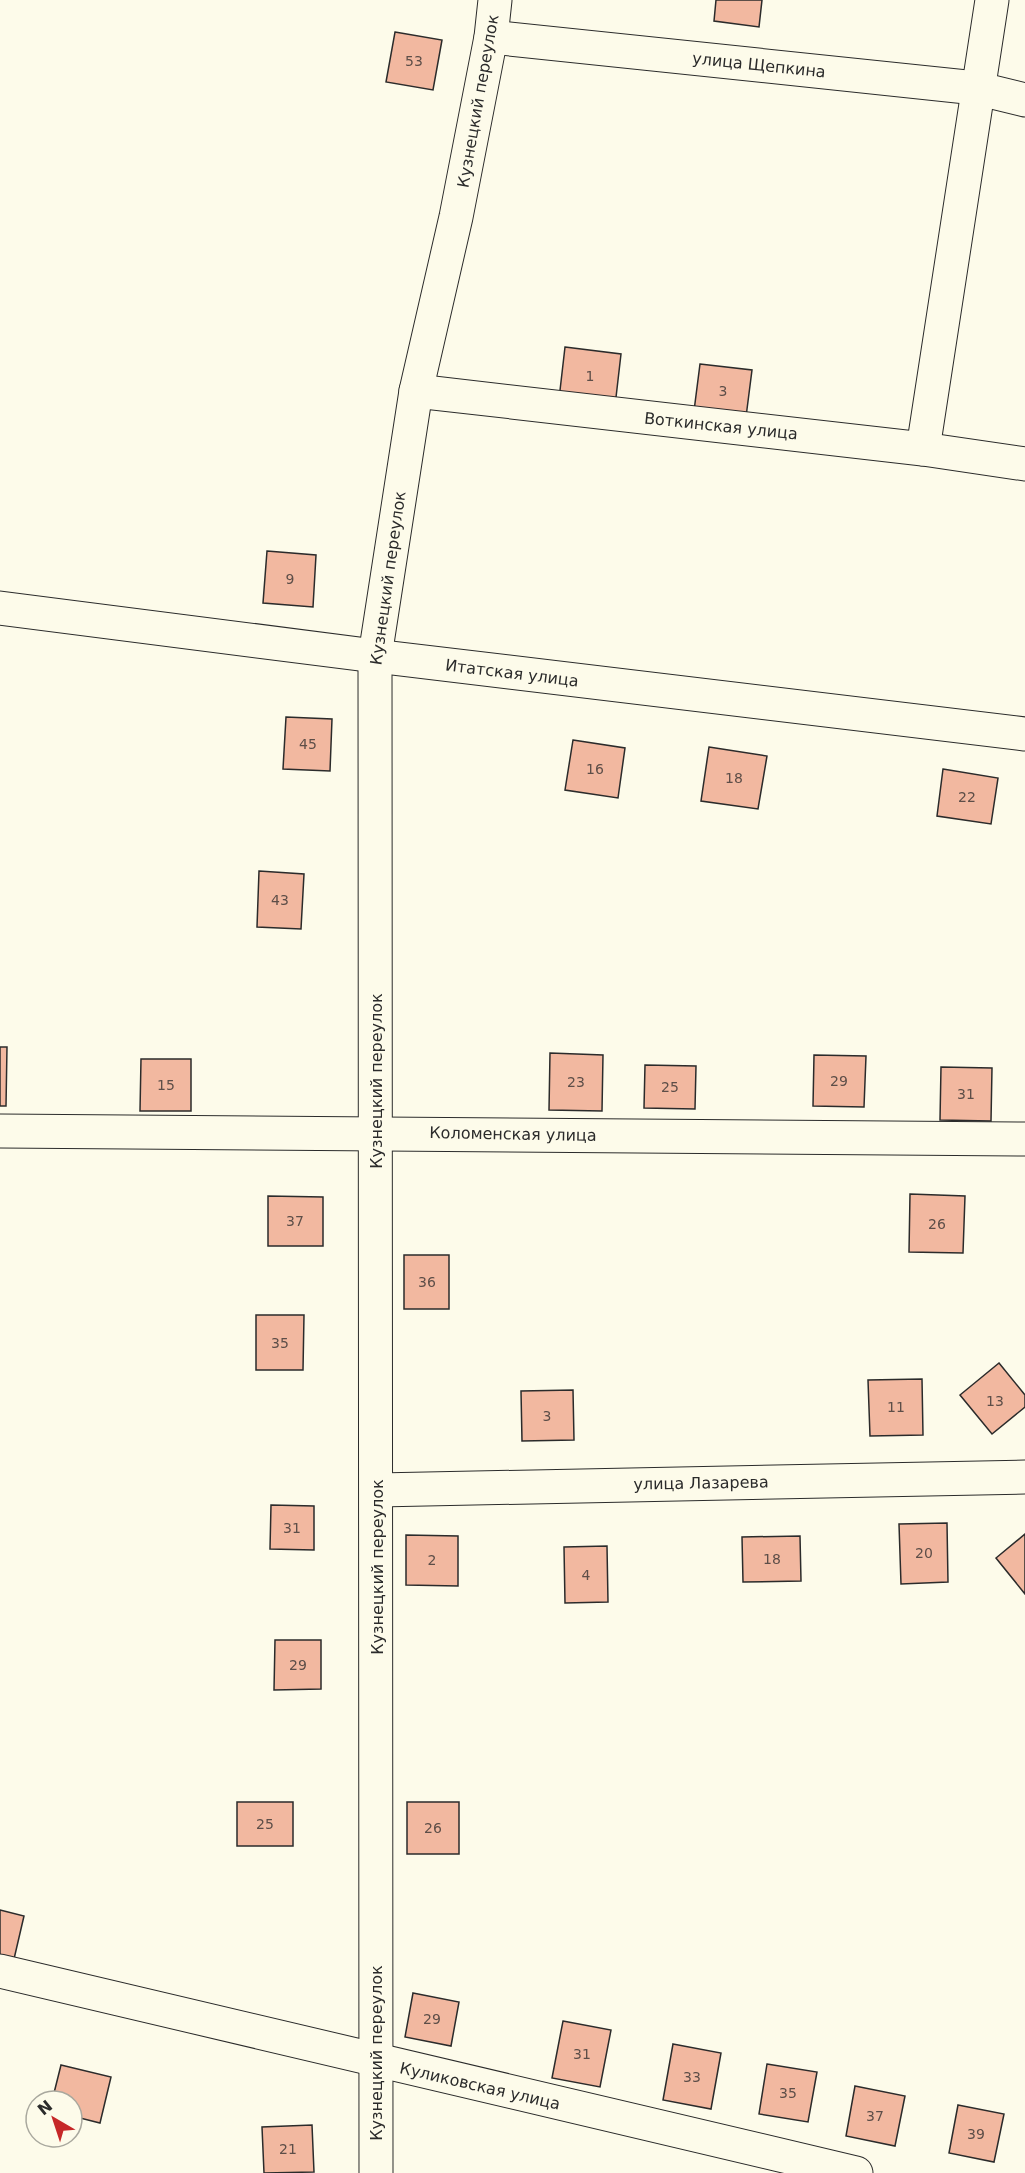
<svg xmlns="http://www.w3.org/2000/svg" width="1025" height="2173" font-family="'DejaVu Sans',sans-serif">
<rect width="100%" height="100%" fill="#fdfbea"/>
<!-- building -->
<g fill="#f2b8a0" stroke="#2b2b2b" stroke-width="1.5">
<path d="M716,0h46l-3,27 -45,-6z"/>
<path d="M395,32l47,8 -9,50 -47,-8z"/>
<path d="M565,347l56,7 -6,52 -56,-7z"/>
<path d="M700,364l52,6 -6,47 -52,-6z"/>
<path d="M267,551l49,4 -3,52 -50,-4z"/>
<path d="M286,717l46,2 -2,52 -47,-2z"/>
<path d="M573,740l52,8 -7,50 -53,-8z"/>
<path d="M709,747l58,9 -9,53 -57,-8z"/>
<path d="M943,769l55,9 -7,46 -54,-8z"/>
<path d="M259,871l45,3 -3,55 -44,-2z"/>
<path d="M0,1047h7l-1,59h-6z"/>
<path d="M550,1053l53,2 -1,56 -53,-1z"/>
<path d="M814,1055l52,1 -2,51 -51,-1z"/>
<path d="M141,1059h50v52h-51z"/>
<path d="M645,1065l51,1 -1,43 -51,-1z"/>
<path d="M941,1067l51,1 -1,53 -51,-1z"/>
<path d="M910,1194l55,2 -2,57 -54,-1z"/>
<path d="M268,1196l55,1v49h-55z"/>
<rect x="404" y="1255" width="45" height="54"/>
<path d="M256,1315h48l-1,55h-47z"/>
<path d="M999,1363l26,32v12l-33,27 -32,-39z"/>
<path d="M922,1379l1,56 -53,1 -2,-56z"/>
<path d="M573,1390l1,50 -52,1 -1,-50z"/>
<path d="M271,1505l43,1v44l-44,-1z"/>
<path d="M947,1523l1,59 -47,2 -2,-60z"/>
<path d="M1025,1534v60l-29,-36z"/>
<path d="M406,1535l52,1v50l-52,-1z"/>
<path d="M800,1536l1,45 -58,1 -1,-45z"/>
<path d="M607,1546l1,56 -43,1 -1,-56z"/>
<path d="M275,1640h46v49l-47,1z"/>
<rect x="237" y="1802" width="56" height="44"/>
<rect x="407" y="1802" width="52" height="52"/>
<path d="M0,1910l24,6 -10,43 -14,-4z"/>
<path d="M413,1993l46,9 -8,44 -46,-9z"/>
<path d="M563,2021l48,9 -11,57 -48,-9z"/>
<path d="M673,2044l48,9 -10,56 -48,-9z"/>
<path d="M767,2064l50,8 -9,50 -49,-8z"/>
<path d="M61,2065l50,12 -11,46 -28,-7v-15h-20z"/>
<path d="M855,2086l50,10 -10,50 -49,-10z"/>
<path d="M958,2105l46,9 -10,48 -45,-9z"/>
<path d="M312,2125l2,47 -50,1 -2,-46z"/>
</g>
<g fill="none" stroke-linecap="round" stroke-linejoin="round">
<defs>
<g id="minor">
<path d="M491,37l485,51 49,12"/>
<path d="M416,391l507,58 102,15"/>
<path d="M923,449l69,-449"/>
<path d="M0,608l375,48 650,78"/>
<path d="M0,1131l1025,8"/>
<path d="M378,1490l647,-13"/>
<path d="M0,1971l856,202"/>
<path d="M376,2173l-1,-1517 41,-265 40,-174 35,-180 4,-37"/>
</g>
</defs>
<!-- minor casing -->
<use href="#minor" stroke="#2b2b2b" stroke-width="35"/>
<!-- minor -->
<use href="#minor" stroke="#fdfbea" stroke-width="33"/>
</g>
<g text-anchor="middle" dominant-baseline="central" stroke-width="4.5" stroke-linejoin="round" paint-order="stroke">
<!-- number labels -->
<g font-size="14" fill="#5d4e48">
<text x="414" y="61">53</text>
<text x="590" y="376">1</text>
<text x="723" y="391">3</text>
<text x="290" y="579">9</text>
<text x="308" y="744">45</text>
<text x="595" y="769">16</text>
<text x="734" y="778">18</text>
<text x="967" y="797">22</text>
<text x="280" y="900">43</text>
<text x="839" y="1081">29</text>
<text x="576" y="1082">23</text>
<text x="166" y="1085">15</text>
<text x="670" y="1087">25</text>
<text x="966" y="1094">31</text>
<text x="295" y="1221">37</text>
<text x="937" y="1224">26</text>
<text x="427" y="1282">36</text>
<text x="280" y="1343">35</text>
<text x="995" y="1401">13</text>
<text x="896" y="1407">11</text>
<text x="547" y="1416">3</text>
<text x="292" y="1528">31</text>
<text x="924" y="1553">20</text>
<text x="772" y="1559">18</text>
<text x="432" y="1560">2</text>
<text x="586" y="1575">4</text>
<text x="298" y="1665">29</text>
<text x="265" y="1824">25</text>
<text x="433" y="1828">26</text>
<text x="432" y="2019">29</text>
<text x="582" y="2054">31</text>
<text x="692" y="2077">33</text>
<text x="788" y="2093">35</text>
<text x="875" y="2116">37</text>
<text x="976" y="2134">39</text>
<text x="288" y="2149">21</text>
</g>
<!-- street labels -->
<g font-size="16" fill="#2b2b2b" stroke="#fdfbea">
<text transform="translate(759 65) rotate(6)">улица Щепкина</text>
<text transform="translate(478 101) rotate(-80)">Кузнецкий переулок</text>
<text transform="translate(721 426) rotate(6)">Воткинская улица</text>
<text transform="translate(388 578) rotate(-82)">Кузнецкий переулок</text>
<text transform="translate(512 673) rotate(7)">Итатская улица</text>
<text transform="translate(376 1081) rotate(-90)">Кузнецкий переулок</text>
<text transform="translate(513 1134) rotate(1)">Коломенская улица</text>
<text transform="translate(701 1483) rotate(-1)">улица Лазарева</text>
<text transform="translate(377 1567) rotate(-90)">Кузнецкий переулок</text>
<text transform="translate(376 2053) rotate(-90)">Кузнецкий переулок</text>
<text transform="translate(480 2086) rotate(13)">Куликовская улица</text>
</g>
</g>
<!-- north arrow -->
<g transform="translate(54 2119) rotate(321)"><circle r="28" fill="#fdfbea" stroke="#a9a89e" stroke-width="1.5"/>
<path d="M0-4.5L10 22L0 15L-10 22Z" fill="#c62828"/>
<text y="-9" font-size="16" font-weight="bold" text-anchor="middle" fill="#2b2b2b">N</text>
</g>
</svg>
